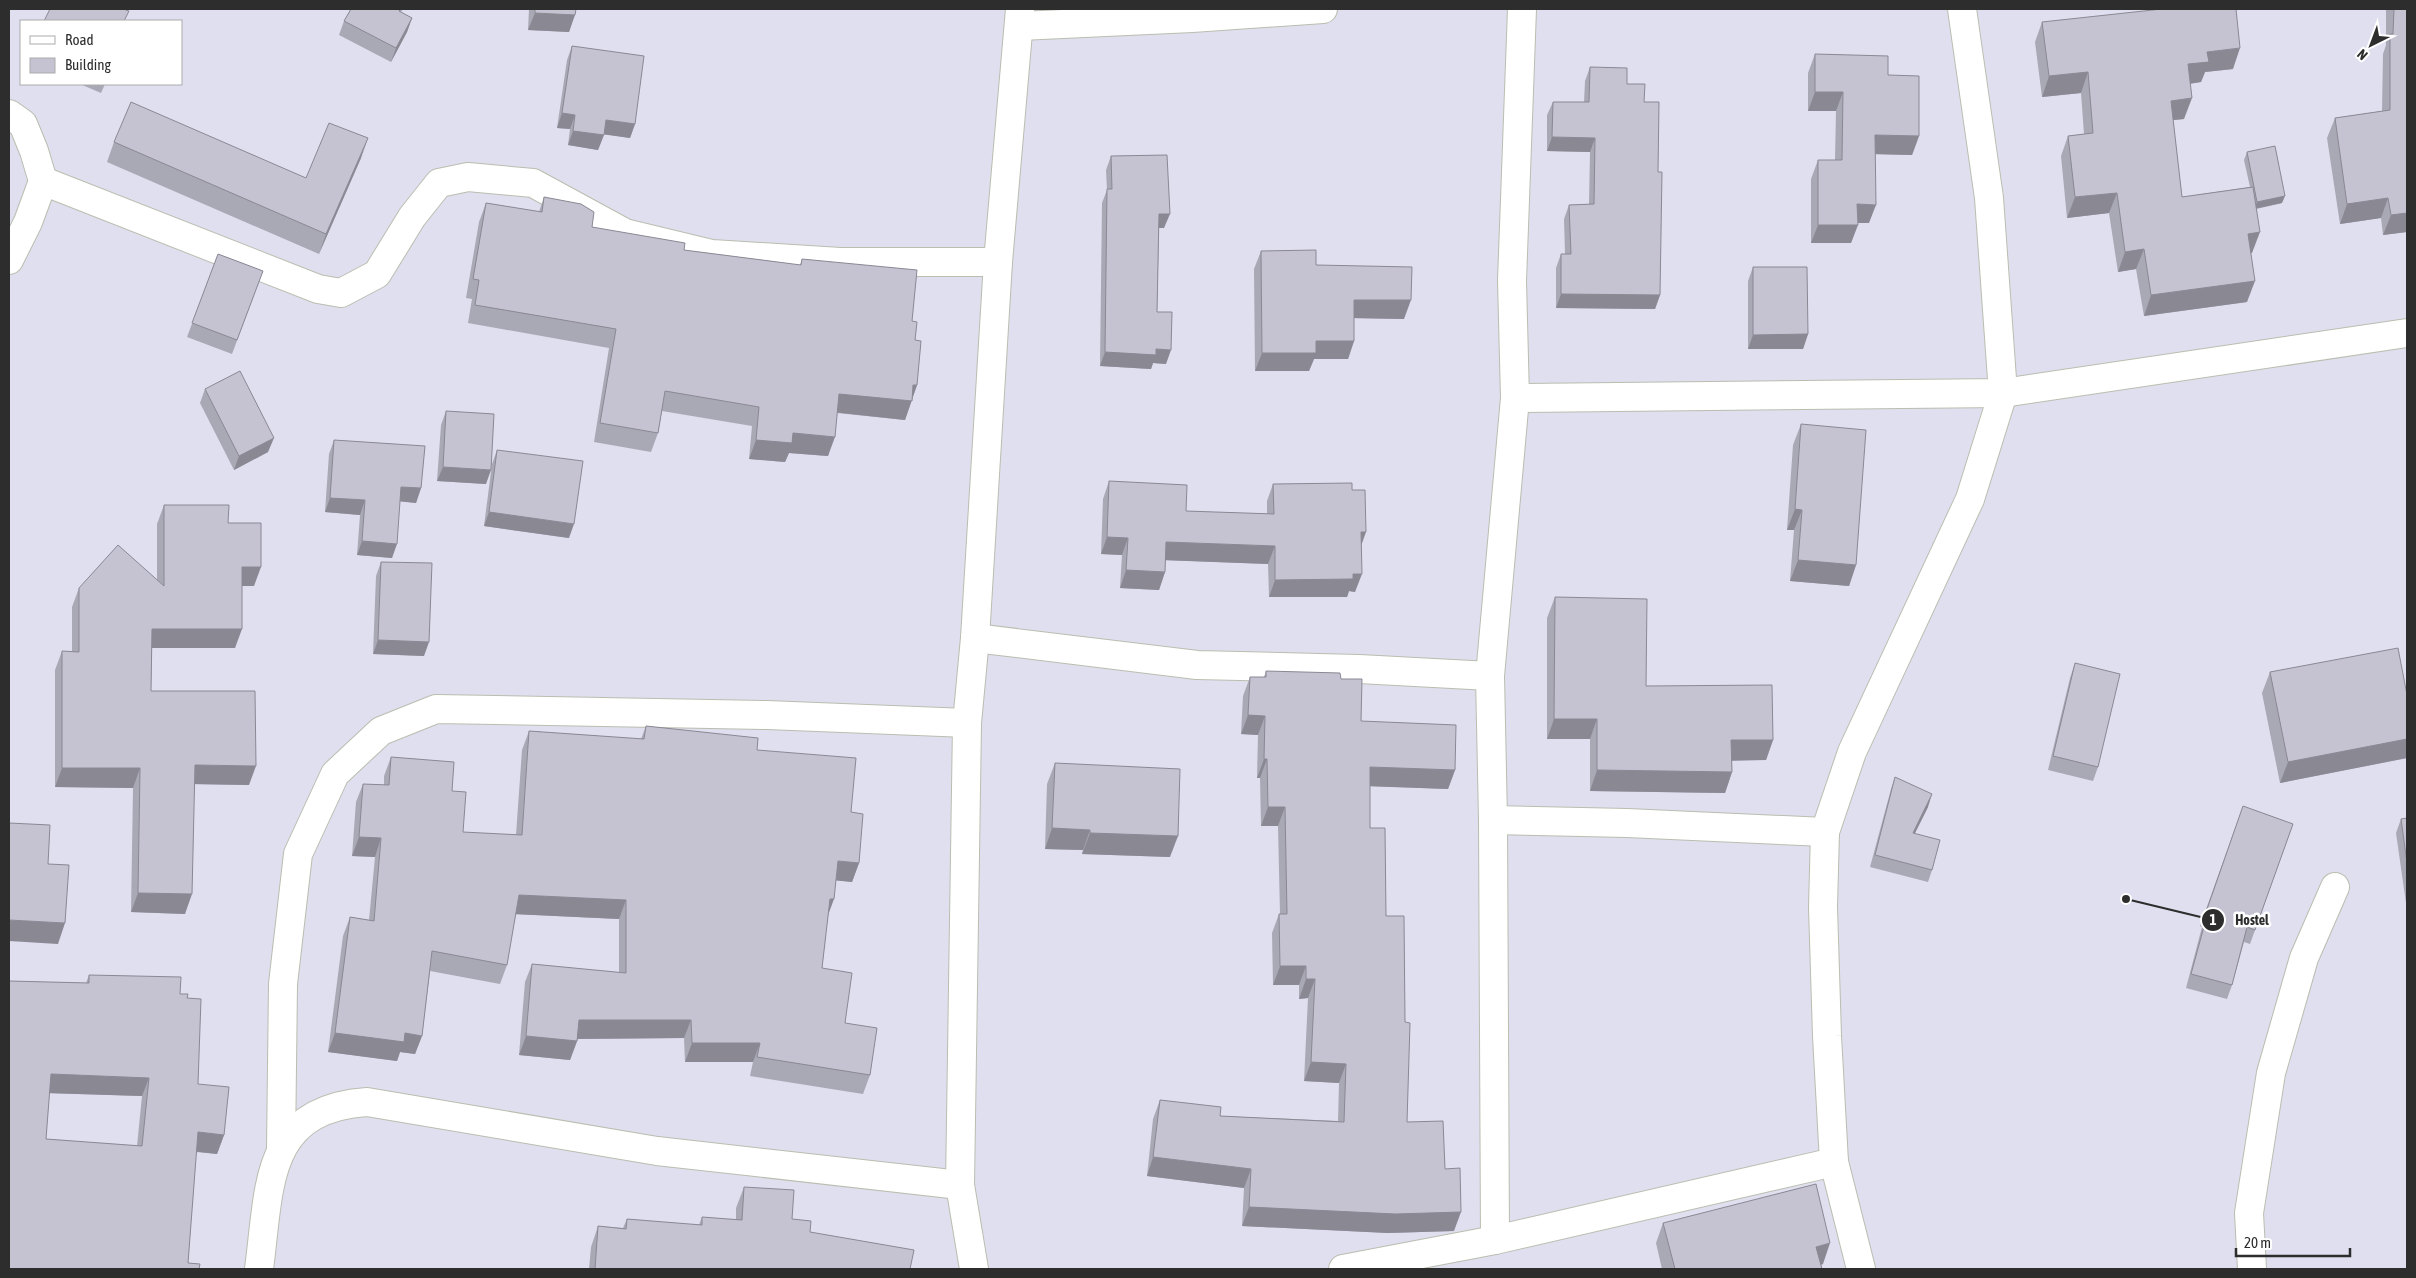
<svg xmlns="http://www.w3.org/2000/svg" width="2416" height="1278" font-family="'Asap Condensed',sans-serif">
<rect width="100%" height="100%" fill="#e0dff0"/>
<g fill="none" stroke-linecap="round" stroke-linejoin="round">
<defs>
<g id="minor">
<path d="M1020,26l172,-8 131,-9"/>
<path d="M9,114l14,10 11,27 9,30 -15,41 -19,38"/>
<path d="M43,181l275,108 23,4 36,-19 35,-57 27,-34 29,-6 65,6 92,50 87,21 128,8h158"/>
<path d="M1515,398l488,-5 404,-60"/>
<path d="M975,638l222,27 162,4 131,7"/>
<path d="M1493,820l134,3 198,9"/>
<path d="M281,1148l2,-164 15,-130 37,-80 46,-43 55,-22 331,6 200,8"/>
<path d="M1495,1240l-2,-420 -3,-144 25,-278 -3,-117 10,-272"/>
<path d="M259,1269c11,-81 4,-160 108,-167l290,49 303,34"/>
<path d="M974,1269l-14,-84 7,-462 8,-85 23,-376 22,-253"/>
<path d="M1343,1269l152,-29 339,-78"/>
<path d="M1861,1269l-27,-107 -7,-126 -4,-129 2,-75 27,-80 118,-253 33,-106 -14,-195 -27,-189"/>
<path d="M2252,1269l-3,-56 22,-140 33,-115 31,-71"/>
</g>
</defs>
<!-- minor casing -->
<use href="#minor" stroke="#b9beaf" stroke-width="30"/>
<!-- minor -->
<use href="#minor" stroke="#fff" stroke-width="28"/>
</g>
<!-- wall -->
<g fill="#a9a8b5" fill-rule="evenodd">
<path d="M351,9h52l-2,3 11,6 -5,14 -16,30 -52,-27 5,-14z"/>
<path d="M529,9h47l-7,23 -41,-2z"/>
<path d="M2386,9h21v223l-24,3 -2,-17 -41,6 -13,-86 8,-20 47,-7 1,-57 3,-9z"/>
<path d="M2042,22l191,47 -28,3 -4,10 -11,2 -6,35 -11,1 9,77 68,-10 -6,-27 3,-8 35,51 -26,6 -4,44h-1l-4,49 -103,14 -8,-47 -18,3 -9,-59 -42,5 -6,-62 7,-20 16,-2 -3,-41 -39,4 -7,-55z"/>
<path d="M572,46l63,78 -5,14 -26,-4 -6,16 -30,-5 2,-16 -13,-1 10,-68z"/>
<path d="M1815,54l73,21 31,61 -7,19 -37,-1 -6,69h-11l-7,20h-40v-64l7,-19h17l1,-49h-28v-38z"/>
<path d="M1590,67l37,17 17,18 14,70 2,123 -5,14 -99,-1v-40l5,-14h4l-1,-35 5,-14 20,-1 1,-52 -43,-1v-36l6,-13h31l1,-21z"/>
<path d="M80,84h25l-4,9z"/>
<path d="M114,142l192,36 55,-20 -42,96 -212,-92z"/>
<path d="M1111,156l53,72h-5l-2,84 9,52 -13,-1 -2,6 -51,-3 2,-163 5,-13 -1,-20z"/>
<path d="M544,197l48,30 92,23 116,15 2,-6 110,62 3,19 2,45 -12,35 -68,-7 -9,43 -39,-3 -4,9 -36,-3 3,-33 -90,-15 -4,22 -7,19 -57,-10 15,-94 -141,-25 4,-24 -6,-1 13,-76 7,-19 53,9z"/>
<path d="M1261,251l55,14 88,54 -50,-1v23l-6,18h-34l-5,12h-54l-1,-102z"/>
<path d="M218,254l45,17 -31,83 -45,-17z"/>
<path d="M1753,267l55,67 -5,15h-55v-68z"/>
<path d="M205,389l63,63 -34,18 -34,-67z"/>
<path d="M446,411l40,73 -49,-3 4,-56z"/>
<path d="M1801,424l55,141 -7,21 -59,-5 4,-51h-7l6,-85z"/>
<path d="M334,440l87,48 -5,15 -16,-2 -8,57 -35,-3 3,-40 -35,-3 4,-58z"/>
<path d="M497,450l72,88 -85,-12 8,-62z"/>
<path d="M1109,481l77,30 81,3v-13l6,-17 79,6 9,55 -6,47 -6,-1 -2,6h-78l-1,-33 -103,-4v12l-6,18 -39,-2 2,-33 -21,-1 2,-55z"/>
<path d="M164,505l64,18 26,63h-12l-7,62h-83l-1,43 98,94 -54,-1 -10,130 -54,-2 2,-124 -78,-1v-117l7,-19h10v-44l7,-19 78,-8v-56z"/>
<path d="M381,562l43,94 -51,-2 3,-78z"/>
<path d="M1555,597l91,89 127,54 -7,20h-34v12l-7,21 -135,-2v-52h-43v-121z"/>
<path d="M2075,663l23,104 -5,14 -45,-11 22,-92z"/>
<path d="M1266,671l75,8 20,42 94,49 -7,19 -78,-3v42l35,194 2,100 38,47 9,62 -66,2 -146,-7 2,-38 -97,-12 6,-57 7,-19 60,16 118,5 1,-38 -35,-2 4,-83 -9,1v-14h-26l-1,-52 7,-19h1l-2,-88h-17l-1,-48h-3l1,-43 -17,-1 2,-38 7,-19h14z"/>
<path d="M2270,672l137,23v63l-127,25 -18,-90z"/>
<path d="M646,726l111,24 94,62 8,51 -7,19 -16,-2 -8,35 -6,53 23,55 25,52 -7,19 -113,-18 3,-14h-68l-1,-24 -106,1 -8,21 -51,-5 6,-73 7,-18 87,9v-54l-104,-5 -8,51 -7,19 -70,-13 -8,65 -7,18 -15,-2 -3,9 -69,-9 15,-116 7,-19 19,3 6,-63 -23,-1 4,-54 7,-18 21,1v-9l7,-19 61,34 11,41 53,3 6,-85 7,-19 112,8z"/>
<path d="M1055,763l115,94 -88,-3 1,-4 -38,-1 2,-65z"/>
<path d="M1895,777l33,30 -13,26 17,37 -4,12 -58,-15 21,-78z"/>
<path d="M2243,806l50,18 -43,120 -6,-2 -12,43 -5,14 -41,-11 16,-61 -2,-1z"/>
<path d="M2407,818v92l-11,-77 5,-14z"/>
<path d="M89,975l91,19 7,4 11,86 26,51 -7,19 -21,-2 -8,111 -179,6v-288l77,2zM49,1093l93,3 -5,50 -91,-7z"/>
<path d="M744,1187l66,45 102,37h-323l2,-22 7,-21 25,2 4,-9 72,6 3,-8 34,3v-12z"/>
<path d="M1663,1223l160,41 -2,1 1,4h-160l-6,-26z"/>
</g>
<!-- shaded-wall -->
<g fill="#8a8893">
<path d="M535,13l40,2 -6,17 -41,-2z"/>
<path d="M412,18l-5,14 -16,30 5,-14z"/>
<path d="M2240,48l-7,21 -28,3 -4,10 -21,3 8,-21 19,-12z"/>
<path d="M2088,72l-7,21 -39,4 7,-21z"/>
<path d="M1815,92h28l-7,19h-28z"/>
<path d="M2192,98l-8,21 -20,2 7,-20z"/>
<path d="M562,113l13,2 -5,14 -13,-1z"/>
<path d="M606,120l29,4 -5,14 -29,-4z"/>
<path d="M573,131l31,4 -6,15 -30,-5z"/>
<path d="M1875,135l44,1 -7,19 -43,-1z"/>
<path d="M1552,137l43,1 -5,14 -43,-1z"/>
<path d="M368,138l-7,20 -42,96 7,-20z"/>
<path d="M2117,193l-8,20 -42,5 8,-21z"/>
<path d="M2285,196l-3,7 -28,6 3,-7z"/>
<path d="M2388,198l-7,20 -41,6 7,-20z"/>
<path d="M1857,204l19,1 -7,18h-18z"/>
<path d="M2407,213v19l-24,3 8,-20z"/>
<path d="M1159,214h11l-6,14h-10z"/>
<path d="M1818,225h40l-7,18h-40z"/>
<path d="M2260,232l-8,21 -11,1 7,-20z"/>
<path d="M2144,249l-8,20 -18,3 7,-20z"/>
<path d="M2255,281l-8,21 -103,14 7,-21z"/>
<path d="M1561,294l99,1 -5,14 -99,-1z"/>
<path d="M1354,300h57l-7,19 -57,-1z"/>
<path d="M1808,334l-5,15h-55l5,-14z"/>
<path d="M1316,341h38l-6,18h-34l-5,12h-54l7,-18z"/>
<path d="M1156,349l15,1 -5,14 -13,-1 -2,6 -51,-3 5,-14z"/>
<path d="M913,385h4l-12,35 -73,-8 7,-18z"/>
<path d="M793,433l42,4 -7,19 -39,-3 -4,9 -36,-3 7,-19z"/>
<path d="M274,438l-6,14 -34,18 5,-14z"/>
<path d="M443,467l48,3 -5,14 -49,-3z"/>
<path d="M401,487l20,1 -5,15 -20,-2z"/>
<path d="M330,498l35,2 -5,15 -35,-3z"/>
<path d="M1795,509l7,1 -8,20h-7z"/>
<path d="M489,512l85,12 -5,14 -85,-12z"/>
<path d="M1361,532h5l-6,17z"/>
<path d="M1107,537l21,1 -6,17 -21,-1z"/>
<path d="M362,541l35,3 -5,14 -35,-3z"/>
<path d="M1166,542l109,4 -7,18 -108,-4z"/>
<path d="M1798,560l58,5 -7,21 -59,-5z"/>
<path d="M242,567h19l-7,19h-19z"/>
<path d="M1126,570l39,2 -6,18 -39,-2z"/>
<path d="M1353,574h9l-7,18 -6,-1 -2,6h-78l6,-17z"/>
<path d="M152,629h90l-7,19h-90z"/>
<path d="M378,640l51,2 -5,14 -51,-2z"/>
<path d="M1248,715l17,1 -7,19 -17,-1z"/>
<path d="M1554,719h43l-7,20h-43z"/>
<path d="M2407,739v19l-127,25 8,-21z"/>
<path d="M1731,740h42l-7,20 -42,1z"/>
<path d="M1264,759h3l-7,19h-3z"/>
<path d="M195,765l61,1 -7,19 -61,-1z"/>
<path d="M1370,767l85,3 -7,19 -85,-3z"/>
<path d="M62,768h78l-7,20 -78,-1z"/>
<path d="M1597,770l135,2 -7,21 -135,-2z"/>
<path d="M1932,794l-4,13 -19,38 4,-12z"/>
<path d="M1268,807h17l-7,19h-17z"/>
<path d="M1052,828l38,2 -7,20 -38,-1z"/>
<path d="M1090,833l88,3 -8,21 -88,-3z"/>
<path d="M359,837l22,1 -6,19 -23,-1z"/>
<path d="M838,861l21,2 -7,19 -21,-2z"/>
<path d="M138,893l54,1 -7,20 -54,-2z"/>
<path d="M519,895l107,5 -7,19 -107,-5z"/>
<path d="M830,899h4l-7,19z"/>
<path d="M9,920l56,3 -7,21 -49,-3z"/>
<path d="M1280,966h26l-7,19h-26z"/>
<path d="M1306,979h9l-7,19 -9,1z"/>
<path d="M579,1020h112l-7,18 -112,1z"/>
<path d="M335,1033h70l17,3 -7,18 -15,-2 -3,9 -69,-9z"/>
<path d="M526,1036l51,5 -7,19 -51,-5z"/>
<path d="M692,1043h68l-7,19h-68z"/>
<path d="M1311,1062l35,2 -7,19 -35,-2z"/>
<path d="M51,1074l98,4 -7,18 -98,-3z"/>
<path d="M198,1132l26,3 -7,19 -26,-3z"/>
<path d="M1153,1157l98,12 -7,19 -97,-12z"/>
<path d="M1249,1207l212,5 -7,19 -66,2 -146,-7z"/>
<path d="M1830,1243l-7,21 -15,4 8,-21z"/>
</g>
<!-- building -->
<g fill="#c5c3d2" stroke="#8a8893" fill-rule="evenodd">
<path d="M50,9h73l6,2 -5,10h-80z"/>
<path d="M351,9h49l-1,2 13,7 -16,30 -52,-27z"/>
<path d="M535,9h41l-1,6 -40,-2z"/>
<path d="M2162,9h74l4,39 -33,4 2,10 -21,2 4,34 -21,3 11,96 71,-10 7,45 -12,2 7,47 -104,14 -7,-46 -19,3 -8,-59 -42,4 -7,-61 25,-3 -5,-61 -39,4 -7,-54z"/>
<path d="M2394,9h13v204l-16,2 -3,-17 -41,6 -12,-86 55,-8v-76h3z"/>
<path d="M572,46l72,10 -9,68 -29,-4 -2,15 -31,-4 2,-16 -13,-2z"/>
<path d="M1815,54l73,2v19l31,1v60l-44,-1 1,70 -19,-1 1,21h-40v-65h24l1,-68h-28z"/>
<path d="M1590,67l37,1v16h18l-1,18h15l-1,70h4l-2,123 -99,-1v-40h10l-2,-49 25,-1 1,-66 -43,-1 1,-35h36z"/>
<path d="M131,102l175,76 23,-55 39,15 -42,96 -212,-92z"/>
<path d="M2275,146l10,50 -28,6 -10,-50z"/>
<path d="M1167,155l3,59h-11l-2,98h15l-1,38 -15,-1v6l-51,-3 2,-163h5l-1,-33z"/>
<path d="M544,197l37,7 13,8 -2,15 93,16 -1,7 117,15 1,-6 115,11 -5,51 5,1 -2,18 6,1 -4,44h-4l-1,16 -73,-7 -4,43 -42,-4 -1,10 -36,-3 3,-33 -94,-16 -7,42 -58,-10 16,-94 -141,-24 4,-25 -6,-1 13,-76 56,9z"/>
<path d="M1316,250v15l96,2 -1,33h-57v41h-38v12h-54l-1,-102z"/>
<path d="M218,254l45,17 -26,69 -45,-17z"/>
<path d="M1753,267h54l1,67 -55,1z"/>
<path d="M240,371l34,67 -35,18 -34,-67z"/>
<path d="M446,411l48,3 -3,56 -48,-3z"/>
<path d="M1801,424l65,6 -10,135 -58,-5 4,-50 -7,-1z"/>
<path d="M334,440l91,6 -4,42 -20,-1 -4,57 -35,-3 3,-41 -35,-2z"/>
<path d="M497,450l86,11 -9,63 -85,-12z"/>
<path d="M1109,481l78,4 -1,26 88,3 -1,-30 79,-1v7h13l1,42h-5l1,42h-9v5l-78,1v-34l-109,-4 -1,30 -39,-2 2,-32 -21,-1z"/>
<path d="M164,505h65l-1,18h33v44h-19v62h-90l-1,62h104l1,75 -61,-1 -3,129 -54,-1 2,-125h-78v-117l17,1v-64l39,-43 46,41z"/>
<path d="M381,562l51,1 -3,79 -51,-2z"/>
<path d="M1555,597l92,2 -1,87 126,-1 1,55h-42l1,32 -135,-2v-51h-43z"/>
<path d="M2398,648l9,47v44l-119,23 -18,-90z"/>
<path d="M2075,663l45,11 -22,93 -45,-11z"/>
<path d="M1266,671l74,2 1,6h21l-1,42 95,4 -1,45 -85,-3v61h15l1,88h18l1,106 5,1 -3,99 36,-1 2,48 15,-1 1,44 -66,2 -146,-7 2,-38 -98,-12 7,-57 61,7 -1,9 124,6 2,-58 -35,-2 4,-83h-9v-13h-26l-1,-52h8l-2,-107h-17l-1,-48h-3l1,-43 -17,-1 2,-38h16z"/>
<path d="M646,726l112,12 -1,12 99,8 -5,54 12,2 -4,49 -21,-2 -4,38h-4l-8,69 30,5 -7,50 32,5 -7,47 -113,-18 3,-14h-68l-1,-23h-112l-2,21 -51,-5 6,-72 94,9v-73l-107,-5 -12,70 -75,-14 -10,85 -17,-3 -1,9 -69,-9 15,-116 24,4 7,-83 -22,-1 4,-53 26,1 2,-28 63,5 -2,29 14,1 -3,40 59,3 7,-104 115,8z"/>
<path d="M1055,763l125,6 -2,67 -88,-3v-3l-38,-2z"/>
<path d="M1895,777l37,17 -19,39 27,7 -8,30 -57,-15z"/>
<path d="M2243,806l50,18 -38,106 -8,-3 -15,58 -41,-11 17,-62h-2z"/>
<path d="M2407,818v45l-6,-44z"/>
<path d="M9,823l41,2 -2,39 21,1 -4,58 -56,-3z"/>
<path d="M89,975l92,2 -1,17h8l-1,4 14,1 -3,85 31,3 -5,48 -26,-3 -10,131 12,1 -1,5h-190v-288l80,2zM51,1074l98,4 -7,68 -96,-7z"/>
<path d="M1816,1184l14,59 -14,4 6,22h-147l-12,-46z"/>
<path d="M744,1187l50,3 -2,29 19,2 -1,11 104,18 -4,19h2h-317l3,-43 28,3 1,-10 75,6v-8l40,3z"/>
</g>
<!-- callouts -->
<path fill="none" stroke="#2d2d2d" stroke-width="2" d="M2126 899L2213 920"/>
<g fill="#2d2d2d" stroke="#fff" stroke-width="2">
<circle cx="2126" cy="899" r="5"/>
<circle cx="2213" cy="920" r="12"/>
</g>
<g font-size="15" text-anchor="middle" font-weight="bold" fill="#fff">
<text x="2213" y="925">1</text>
</g>
<g font-size="14" text-anchor="middle" font-weight="bold" fill="#2d2d2d" stroke="#fff" stroke-width="5" stroke-linejoin="round" paint-order="stroke">
<text x="2252" y="925">Hostel</text>
</g>
<!-- border -->
<rect width="2416" height="1278" fill="none" stroke="#2d2d2d" stroke-width="20"/>
<!-- legend -->
<rect x="20" y="20" width="162" height="65" fill="#ffffff" stroke="#ababab"/>
<rect x="30" y="36" width="25" height="8" fill="#ffffff" stroke="#ababab"/>
<text x="65" y="45" font-size="15" fill="#2d2d2d">Road</text>
<rect x="30" y="58" width="25" height="15" fill="#c5c3d2" stroke="#ababab"/>
<text x="65" y="70" font-size="15" fill="#2d2d2d">Building</text>
<!-- north arrow -->
<g transform="translate(2371 45) rotate(222)" stroke="#ffffff" stroke-width="4" paint-order="stroke">
<path d="M0-4L9 19L0 12L-9 19Z" fill="#2d2d2d"/>
<text y="-8" font-size="14" font-weight="bold" text-anchor="middle" fill="#2d2d2d">N</text>
</g>
<!-- scale -->
<path d="M2236 1248v8h114v-8" fill="none" stroke="#2d2d2d" stroke-width="2.5"/>
<text x="2244" y="1248" font-size="15" fill="#2d2d2d" stroke="#ffffff" stroke-width="4" paint-order="stroke">20 m</text>
</svg>
